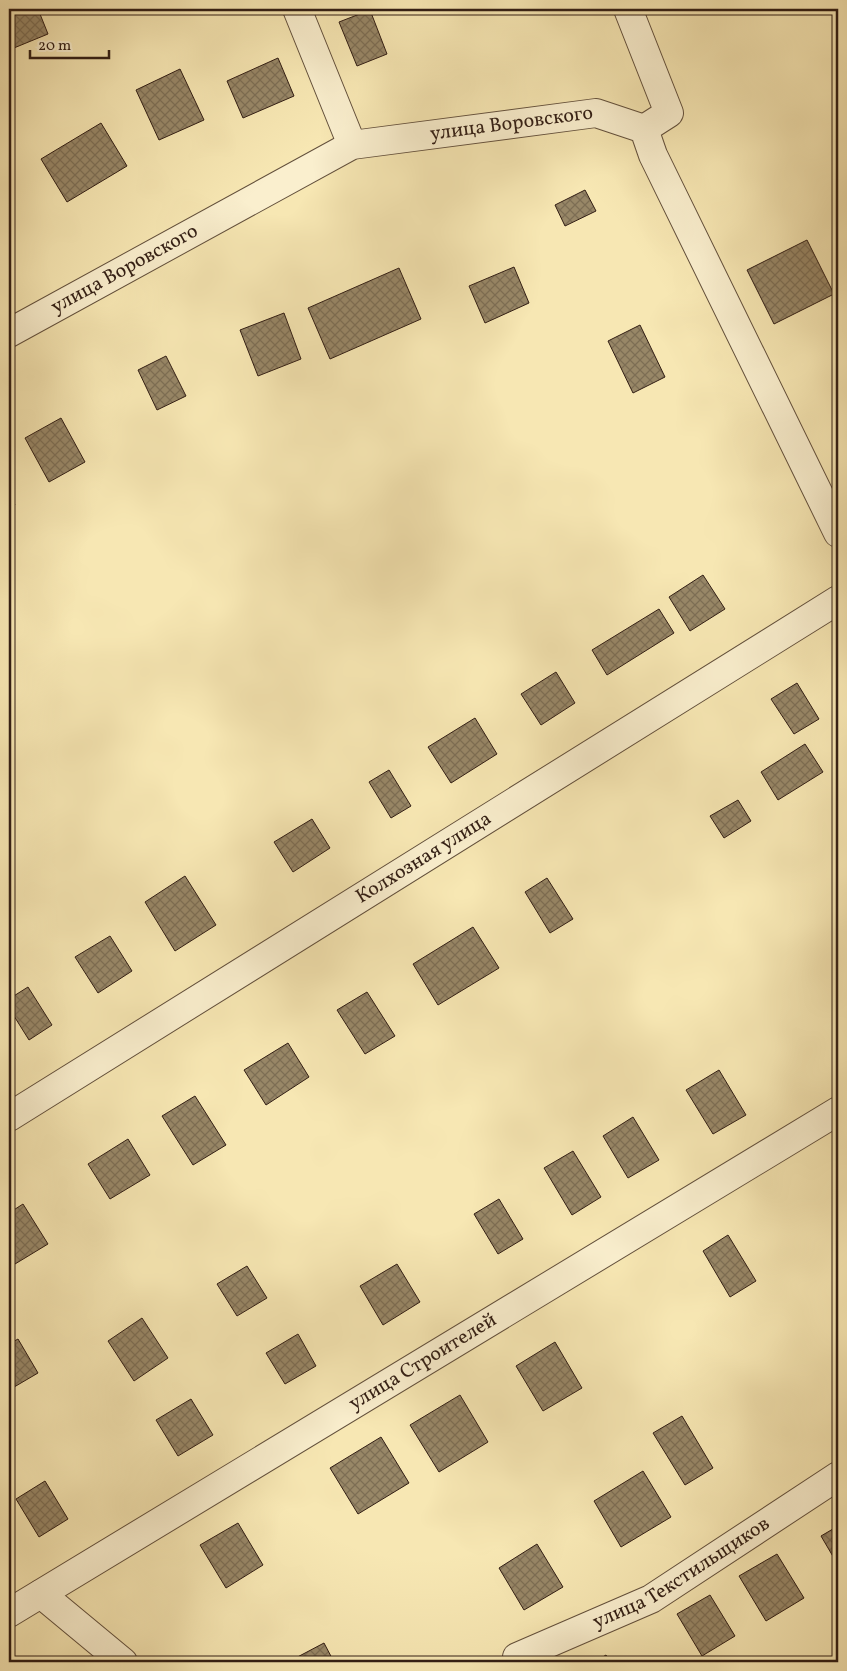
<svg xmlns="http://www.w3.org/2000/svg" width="847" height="1671" font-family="Vollkorn,serif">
<defs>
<pattern id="building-cross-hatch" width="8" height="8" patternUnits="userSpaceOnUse" patternTransform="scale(1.25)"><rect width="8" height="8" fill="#988767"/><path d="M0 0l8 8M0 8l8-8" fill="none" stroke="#7d6e54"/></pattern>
</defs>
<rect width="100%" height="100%" fill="#f7e7b3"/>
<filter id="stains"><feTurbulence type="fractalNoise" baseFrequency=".004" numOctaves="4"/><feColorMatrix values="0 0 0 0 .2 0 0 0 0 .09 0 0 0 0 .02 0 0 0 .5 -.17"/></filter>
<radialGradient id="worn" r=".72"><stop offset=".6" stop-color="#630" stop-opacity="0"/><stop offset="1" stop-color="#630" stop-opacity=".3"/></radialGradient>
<!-- building -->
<g fill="url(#building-cross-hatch)" stroke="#321e14">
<path d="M9,9h29l10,25 -39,16z"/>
<path d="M370,10l17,44 -30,12 -18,-44z"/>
<path d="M278,58l16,38 -51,22 -16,-37z"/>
<path d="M180,69l24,51 -45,20 -23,-50z"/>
<path d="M101,123l26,43 -60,36 -26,-43z"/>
<path d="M585,190l11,21 -31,15 -10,-21z"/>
<path d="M807,240l27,54 -60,30 -27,-54z"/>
<path d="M514,267l15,36 -44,20 -16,-37z"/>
<path d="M399,268l22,51 -91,40 -22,-51z"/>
<path d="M284,313l17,46 -43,17 -18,-46z"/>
<path d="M640,325l25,52 -32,16 -25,-52z"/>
<path d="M166,356l20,40 -29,14 -19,-40z"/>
<path d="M61,418l24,44 -36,20 -24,-44z"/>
<path d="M9,495l6,10 -6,3z"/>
<path d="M703,575l22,34 -35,22 -21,-34z"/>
<path d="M659,609l15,24 -67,42 -15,-25z"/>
<path d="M556,672l19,31 -34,22 -20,-31z"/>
<path d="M797,683l22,36 -25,15 -23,-35z"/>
<path d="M475,718l22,36 -46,29 -23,-36z"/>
<path d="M805,744l18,28 -45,28 -17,-28z"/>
<path d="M389,770l22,36 -20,12 -22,-36z"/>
<path d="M738,800l13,21 -27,17 -14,-22z"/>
<path d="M312,819l18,29 -37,24 -19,-30z"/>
<path d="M185,876l31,49 -41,26 -30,-49z"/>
<path d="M547,878l26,41 -23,14 -25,-41z"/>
<path d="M473,927l26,41 -61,37 -25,-41z"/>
<path d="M110,936l22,35 -34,22 -23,-36z"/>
<path d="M28,987l24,38 -23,15 -20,-32v-9z"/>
<path d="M367,992l28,44 -30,18 -28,-44z"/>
<path d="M288,1043l21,34 -43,28 -22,-35z"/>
<path d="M719,1070l27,45 -33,19 -27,-44z"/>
<path d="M195,1096l31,49 -33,20 -31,-49z"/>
<path d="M633,1117l26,43 -31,18 -25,-42z"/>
<path d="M128,1139l22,36 -40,24 -22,-35z"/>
<path d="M573,1151l28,46 -29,18 -28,-47z"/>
<path d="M499,1199l24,40 -25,15 -24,-40z"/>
<path d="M23,1204l25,40 -33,20 -6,-10v-41z"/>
<path d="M728,1235l28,46 -26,16 -27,-46z"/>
<path d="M397,1264l23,38 -37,23 -23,-39z"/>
<path d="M247,1266l20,32 -30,18 -20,-32z"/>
<path d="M142,1318l26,40 -34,23 -26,-40z"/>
<path d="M298,1334l18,32 -31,18 -19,-31z"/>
<path d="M18,1339l20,34 -29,17v-46z"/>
<path d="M555,1342l27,46 -39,23 -27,-45z"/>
<path d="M460,1395l28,47 -49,30 -29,-47z"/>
<path d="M191,1399l22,36 -35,21 -22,-36z"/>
<path d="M682,1416l31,52 -28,17 -32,-52z"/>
<path d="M381,1437l28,46 -51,31 -28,-46z"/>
<path d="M643,1471l28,46 -50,30 -27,-46z"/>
<path d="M45,1481l23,38 -29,18 -23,-38z"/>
<path d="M238,1523l25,42 -37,23 -26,-43z"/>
<path d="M838,1526v39l-17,-29z"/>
<path d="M537,1544l26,43 -39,23 -25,-42z"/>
<path d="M777,1554l27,44 -38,23 -27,-45z"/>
<path d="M710,1595l25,41 -33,20 -25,-42z"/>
<path d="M324,1643l10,19h-46z"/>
<path d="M606,1655l5,7h-17z"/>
</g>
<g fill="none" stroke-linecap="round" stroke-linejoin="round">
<defs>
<g id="minor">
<path d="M297,9l55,136"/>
<path d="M628,9l41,104 -25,16"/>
<path id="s1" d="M9,333l343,-188 244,-32 48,16 9,26 185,378"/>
<path id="s2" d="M9,1117l829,-517"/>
<path d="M41,1594l82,68"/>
<path id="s3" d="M9,1613l829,-502"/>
<path id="s4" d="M517,1657l134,-58 187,-123"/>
</g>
</defs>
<!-- minor casing -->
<use href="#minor" stroke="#63503c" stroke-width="30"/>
<!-- minor -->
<use href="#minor" stroke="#faefce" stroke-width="28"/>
</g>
<g text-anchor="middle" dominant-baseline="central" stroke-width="4" stroke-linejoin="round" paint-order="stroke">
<!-- street labels -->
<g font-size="20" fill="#321e14" stroke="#faefce">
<text stroke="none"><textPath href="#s1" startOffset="552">улица Воровского</textPath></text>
<text stroke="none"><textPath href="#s1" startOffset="132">улица Воровского</textPath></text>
<text stroke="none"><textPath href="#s2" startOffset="489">Колхозная улица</textPath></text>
<text stroke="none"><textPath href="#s3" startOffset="484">улица Строителей</textPath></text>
<text stroke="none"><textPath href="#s4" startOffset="185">улица Текстильщиков</textPath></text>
</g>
</g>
<!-- margin -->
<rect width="847" height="1671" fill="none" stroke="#f7e7b3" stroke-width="30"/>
<rect x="10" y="10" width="827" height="1651" fill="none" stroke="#321e14" stroke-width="2.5"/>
<rect x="15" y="15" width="817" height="1641" fill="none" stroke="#321e14"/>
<!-- scale -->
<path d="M30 50v8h79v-8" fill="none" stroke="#321e14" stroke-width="2.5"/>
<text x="38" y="50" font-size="15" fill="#321e14" stroke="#faefce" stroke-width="4" paint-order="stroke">20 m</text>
<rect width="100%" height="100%" filter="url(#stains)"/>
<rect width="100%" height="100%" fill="url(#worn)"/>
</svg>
